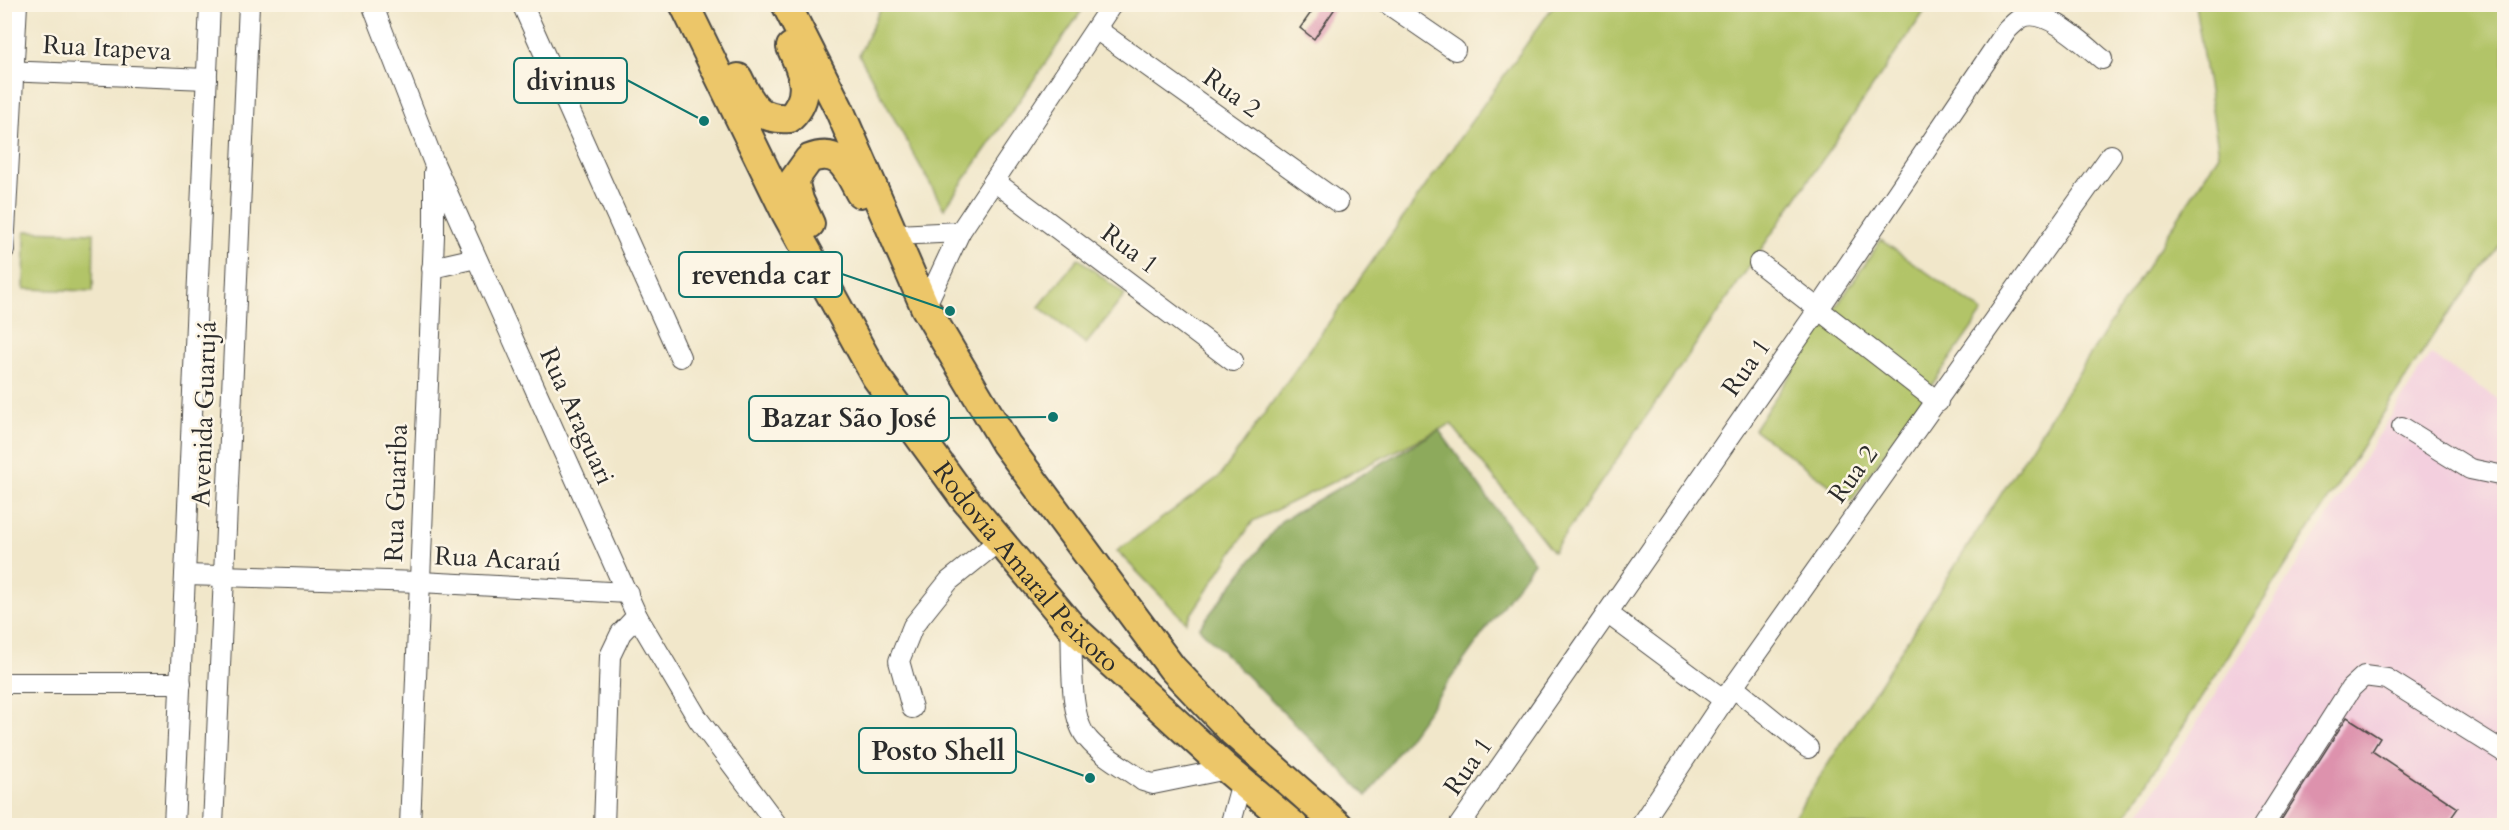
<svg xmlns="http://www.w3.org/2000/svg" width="2509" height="830" font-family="Cardo,serif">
<rect width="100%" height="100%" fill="#fcf5e5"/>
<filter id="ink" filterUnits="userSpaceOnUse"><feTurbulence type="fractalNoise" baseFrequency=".0167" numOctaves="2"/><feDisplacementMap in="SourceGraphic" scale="12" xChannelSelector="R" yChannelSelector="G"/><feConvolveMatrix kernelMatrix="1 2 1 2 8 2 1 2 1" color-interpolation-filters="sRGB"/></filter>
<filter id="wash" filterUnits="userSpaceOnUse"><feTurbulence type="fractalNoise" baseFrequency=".008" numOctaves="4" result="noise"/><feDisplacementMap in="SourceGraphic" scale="24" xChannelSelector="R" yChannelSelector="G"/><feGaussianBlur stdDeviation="1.35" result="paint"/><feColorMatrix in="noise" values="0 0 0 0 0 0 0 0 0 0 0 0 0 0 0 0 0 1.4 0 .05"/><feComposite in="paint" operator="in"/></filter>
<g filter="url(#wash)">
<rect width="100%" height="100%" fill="#f1e7ca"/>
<!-- built -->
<path fill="#f3cfde" d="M2430,354l74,49v422l-372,1z"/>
<!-- green -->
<g fill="#b2c467" stroke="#6e7849" stroke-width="1.5">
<path d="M1081,5l2,4 -139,200 -85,-154 23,-50z"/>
<path d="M1554,5h375l-376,547 -102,-128 -198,97 -67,101 -69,-71 103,-75z"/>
<path d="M2195,5h309v242l-5,-1 -65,88 -314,491h-331l430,-671z"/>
<path d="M25,231l69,2 -1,58 -69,-2z"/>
<path d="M1881,240l102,72 -132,189 -97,-72z"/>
<path d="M1078,258l47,37 -39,49 -47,-37z"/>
</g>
<!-- forest -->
<path fill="#8daa5c" stroke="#5c6a44" stroke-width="1.5" d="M1439,430l95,132 -167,234 -168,-168 82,-107z"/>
<g id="blocks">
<!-- building -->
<g fill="#dd92ad">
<path d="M1317,4h21l-24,35 -14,-11z"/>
<path d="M2347,717l33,21 -8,13 86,57 -12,17h-168z"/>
</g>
</g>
</g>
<g filter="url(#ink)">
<use href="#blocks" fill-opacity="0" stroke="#494743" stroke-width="1.5"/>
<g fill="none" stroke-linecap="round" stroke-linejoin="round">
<defs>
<g id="minor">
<path d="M372,4l62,159 203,453 61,103 80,107"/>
<path d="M522,4l158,353"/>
<path d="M1388,4l67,46"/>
<path d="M1096,29l242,173"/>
<path d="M4,71l203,8"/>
<path d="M994,181l239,180"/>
<path d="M896,235l64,-3"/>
<path d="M4,250l13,-246"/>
<path d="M1759,263l179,139"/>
<path d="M432,268l44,-10"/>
<path d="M925,307l35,-75 152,-228"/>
<path d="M2402,427l68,42 34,7"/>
<path d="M185,575l235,7 208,11"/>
<path d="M1607,613l117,87"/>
<path d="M1071,626c2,29 -3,92 17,113 14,17 38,29 55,42l10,3 74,-15"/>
<path d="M4,683h177"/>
<path d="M1733,687l75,61"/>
<path d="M912,708l-13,-47 14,-35 36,-45 51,-41"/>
<path d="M174,826l36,-822"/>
<path d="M213,826l36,-822"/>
<path d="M410,826l24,-590v-64"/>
<path d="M604,826l6,-170 11,-23 16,-17"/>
<path d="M1230,826l12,-44"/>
<path d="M1459,826l359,-516 189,-280c4,-4 9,-9 14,-12 23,-13 64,27 81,41"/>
<path d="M1640,826l84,-126 387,-545"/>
<path d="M2263,826l88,-138 13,-12 23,3 117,73"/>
</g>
<g id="highway">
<path id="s1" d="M684,4l102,209 90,164 88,121 107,128 156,143 67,57"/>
<path d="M786,4l53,105 86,198 81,137 166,224 61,64 106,94"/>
<path d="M738,78c13,26 20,43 52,40 23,-22 13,-45 1,-71"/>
<path d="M810,224l-11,-24 -5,-20 15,-21c31,-12 38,10 51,34"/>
</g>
</defs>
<!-- minor casing -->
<use href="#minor" stroke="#494743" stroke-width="22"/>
<!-- highway casing -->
<use href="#highway" stroke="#494743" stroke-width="32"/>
<!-- minor -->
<use href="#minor" stroke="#fff" stroke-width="20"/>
<!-- highway -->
<use href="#highway" stroke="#ecc669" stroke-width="28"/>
</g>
</g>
<g text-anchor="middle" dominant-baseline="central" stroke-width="5" stroke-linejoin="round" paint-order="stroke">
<!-- street labels -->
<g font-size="26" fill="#2b2b2b" stroke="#fcf5e5">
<text transform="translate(107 48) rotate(3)">Rua Itapeva</text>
<text transform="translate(1232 93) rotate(36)">Rua 2</text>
<text transform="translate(1130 249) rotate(37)">Rua 1</text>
<text transform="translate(1746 367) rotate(-55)">Rua 1</text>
<text transform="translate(204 414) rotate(-88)">Avenida Guarujá</text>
<text transform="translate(577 416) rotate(66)">Rua Araguari</text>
<text transform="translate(1853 474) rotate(-54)">Rua 2</text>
<text transform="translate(396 493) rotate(-88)">Rua Guariba</text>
<text transform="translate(498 559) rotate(3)">Rua Acaraú</text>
<text stroke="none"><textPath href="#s1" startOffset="662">Rodovia Amaral Peixoto</textPath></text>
<text transform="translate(1468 766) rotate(-55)">Rua 1</text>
</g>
</g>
<!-- callouts -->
<path fill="none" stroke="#0f766e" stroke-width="2" d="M704 121L627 80M950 311L842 274M1053 417L949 418M1090 778L1016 751"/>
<g fill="#0f766e" stroke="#fcf5e5" stroke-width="2">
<circle cx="704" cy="121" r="6"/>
<circle cx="950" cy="311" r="6"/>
<circle cx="1053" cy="417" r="6"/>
<circle cx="1090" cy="778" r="6"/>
</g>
<g fill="#fcf5e5" stroke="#0f766e" stroke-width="2">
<rect x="514" y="58" width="113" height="45" rx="6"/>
<rect x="679" y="252" width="163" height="45" rx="6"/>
<rect x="749" y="396" width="200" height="45" rx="6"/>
<rect x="859" y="728" width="157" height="45" rx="6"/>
</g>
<g font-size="27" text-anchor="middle" font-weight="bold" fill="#2b2b2b">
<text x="571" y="90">divinus</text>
<text x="761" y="284">revenda car</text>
<text x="849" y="427">Bazar São José</text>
<text x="938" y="760">Posto Shell</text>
</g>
<!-- margin -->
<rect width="2509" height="830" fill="none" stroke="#fcf5e5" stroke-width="24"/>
</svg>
